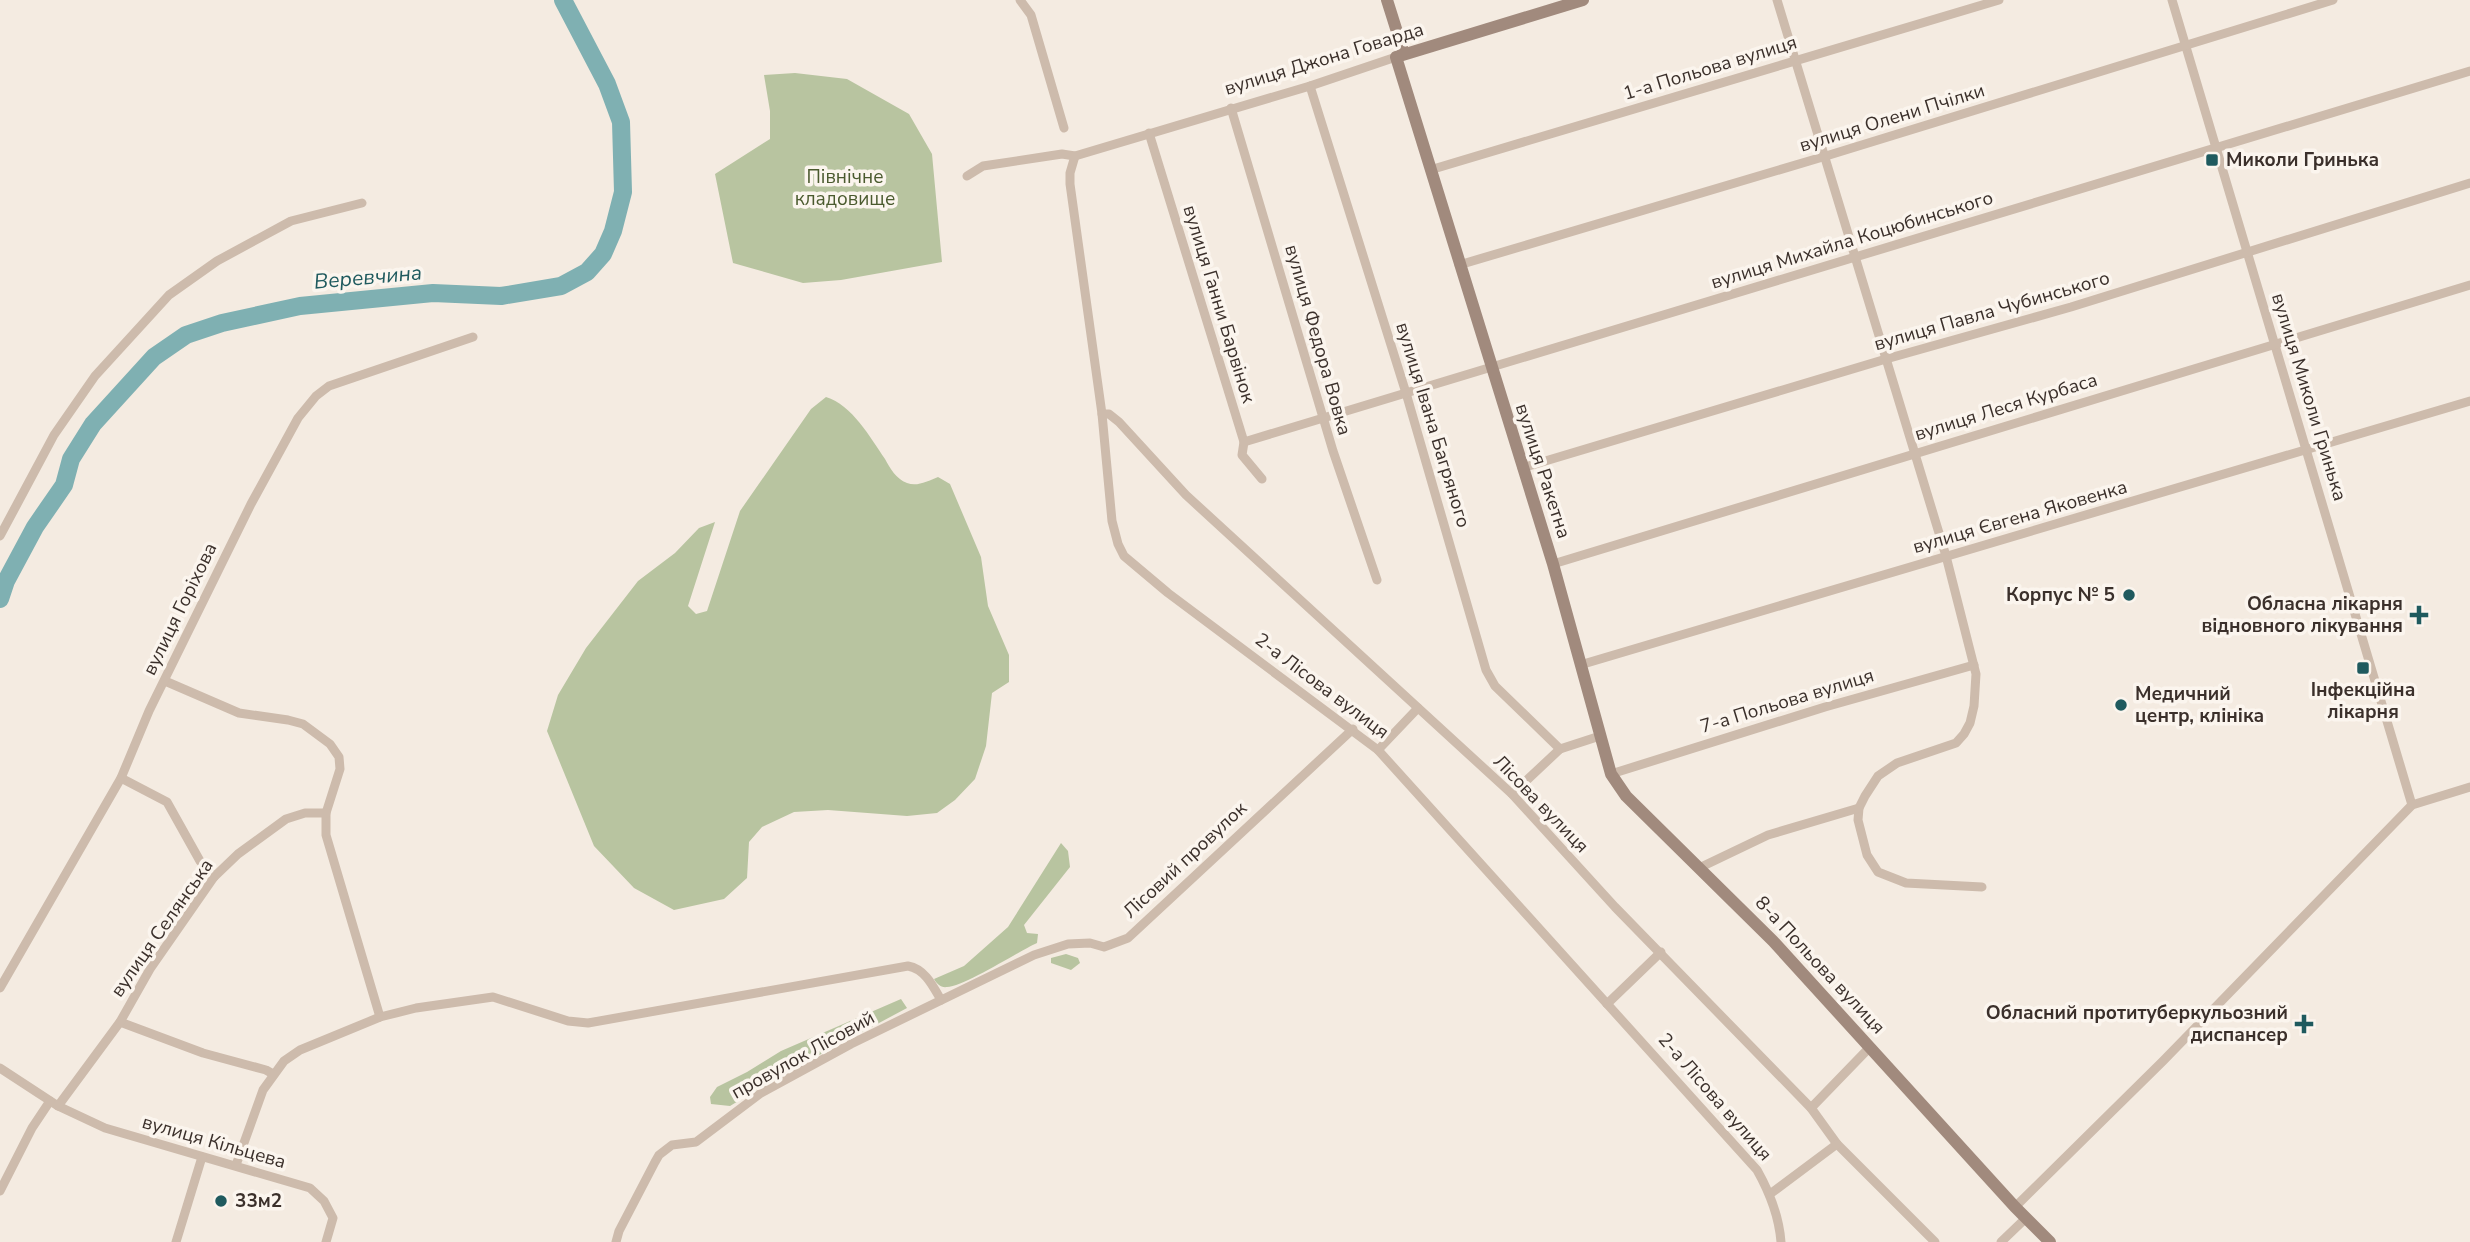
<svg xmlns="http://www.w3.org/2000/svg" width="2470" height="1242" font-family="'Nunito Sans',sans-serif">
<rect width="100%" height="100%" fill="#f4ebe1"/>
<!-- green -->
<g fill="#b8c4a0">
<path d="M795,73l52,6 62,35 23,40 10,108 -101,18 -38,3 -70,-20 -18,-89 55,-35v-28l-6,-36z"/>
<path d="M826,397c26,8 44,40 59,62 5,9 11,20 22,24 10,4 21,-2 31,-6l12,7 31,73 7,49 21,49v27l-17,11 -6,53 -11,33 -20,21 -18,13 -30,3 -79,-6 -34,2 -32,15 -13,15 -2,36 -23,21 -50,11 -40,-22 -40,-42 -47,-115 11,-36 28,-47 52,-67 37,-28 24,-25 16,-6 -27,84 8,8 11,-3 33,-100 71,-102z"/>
<path d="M1061,843l7,8 2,16 -46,58 3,8 11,1 -1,9c-20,9 -73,44 -90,44 -6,1 -10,-3 -13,-8l30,-13 44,-39z"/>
<path d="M1066,954l12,4 2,5 -9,7 -20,-7v-5z"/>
<path d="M901,999l6,9 -127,68 -50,30 -19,-2 -1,-7 7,-10 30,-15 34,-21z"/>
</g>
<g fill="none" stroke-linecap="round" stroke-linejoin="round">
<!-- river -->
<path stroke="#7fb0b2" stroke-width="18" d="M0,599l6,-18 29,-54 29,-42 7,-26 22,-35 61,-67 32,-22 36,-12 78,-17 133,-13 68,3 60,-10 26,-14 16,-18 10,-23 10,-39 -2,-70 -14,-38 -44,-84"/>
<!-- street -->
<g stroke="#cdbbac" stroke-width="9">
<path d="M1020,0l11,15 33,113"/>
<path d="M1777,0l169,556 30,118 -2,32 -4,17 -6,11 -8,9 -59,20 -19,13 -13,20 -6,12 -1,12 9,35 11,17 28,11 76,4"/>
<path d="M2172,0l240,805"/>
<path d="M1310,86l96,307 80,277 9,16 65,63"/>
<path d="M1231,108l102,343 44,129"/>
<path d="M1149,133l95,309 -2,13 20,24"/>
<path d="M1075,156l-5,17v11l32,230 10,107 6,23 6,12 44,37 210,157 379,420c13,23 22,46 24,72"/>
<path d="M1430,170l569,-170"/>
<path d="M967,176l16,-10 79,-12 13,2 235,-70 86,-29"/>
<path d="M1459,265l367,-109 507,-156"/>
<path d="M1102,414h7l10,8 67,73 326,299 103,113 196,201 26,36 98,98"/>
<path d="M1244,442l1226,-371"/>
<path d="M1522,468l364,-109 185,-52 399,-124"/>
<path d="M0,536l54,-101 41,-59 74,-81 48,-34 74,-40 71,-18"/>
<path d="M1553,564l917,-279"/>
<path d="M1580,665l890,-264"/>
<path d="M165,681l74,32 49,7 15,4 27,20 9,13 1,12 -14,44v22l54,182"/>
<path d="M1378,750l40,-42"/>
<path d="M1611,774l214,-67 149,-42"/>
<path d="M121,778l46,24 33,59 14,16"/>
<path d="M1512,794l48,-45 40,-13"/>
<path d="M1699,868l69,-33 91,-27"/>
<path d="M0,988l121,-210 28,-67 102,-207 47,-86 18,-22 13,-10 144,-49"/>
<path d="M1607,1004l54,-52"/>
<path d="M120,1022l83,31 63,17 7,4"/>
<path d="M0,1068l58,38 47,22 205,60 14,13 9,17 -7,24"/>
<path d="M58,1106l62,-84 30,-53 64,-92 24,-23 48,-35 19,-6h21"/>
<path d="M1811,1108l59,-61"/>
<path d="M236,1165l27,-75 21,-29 16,-11 80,-33 36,-9 77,-11 75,24 20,2 320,-57c17,3 25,20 33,34"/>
<path d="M0,1191l32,-63 18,-27"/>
<path d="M1770,1194l67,-50"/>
<path d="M2015,1207l148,-146 249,-256 58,-18"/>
<path d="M176,1242l26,-85"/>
<path d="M616,1242l3,-11 36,-69 4,-7 13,-10 24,-3 65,-49 90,-49 183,-89 34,-11 22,-1 14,4 24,-9 225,-209"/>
<path d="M2001,1242l25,-24"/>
</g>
<!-- secondary -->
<g stroke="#a18a7d" stroke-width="12">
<path d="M1387,0l17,54"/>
<path d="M1583,0l-187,57 157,507 58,210 15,22 147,145 242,266 35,35"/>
</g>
</g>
<!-- markers -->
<g fill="#1f5a5e" stroke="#fbf5ee" stroke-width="2.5">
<rect x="2205" y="153" width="14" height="14" rx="3.5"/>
<circle cx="2129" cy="595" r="7"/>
<path d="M2415.5 604.5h7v7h7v7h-7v7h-7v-7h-7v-7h7z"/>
<rect x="2356" y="661" width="14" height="14" rx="3.5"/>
<circle cx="2121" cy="705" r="7"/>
<path d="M2300.5 1013.5h7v7h7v7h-7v7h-7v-7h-7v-7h7z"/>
<circle cx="221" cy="1201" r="7"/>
</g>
<g text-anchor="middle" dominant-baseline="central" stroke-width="7" stroke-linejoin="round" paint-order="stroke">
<!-- street labels -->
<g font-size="19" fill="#3b302b" stroke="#fbf5ee">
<text transform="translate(1324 59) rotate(-17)">вулиця Джона Говарда</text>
<text transform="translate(1710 68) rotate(-17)">1-а Польова вулиця</text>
<text transform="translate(1892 118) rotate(-17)">вулиця Олени Пчілки</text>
<text transform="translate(1852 240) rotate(-17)">вулиця Михайла Коцюбинського</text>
<text transform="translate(1219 304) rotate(73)">вулиця Ганни Барвінок</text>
<text transform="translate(1992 311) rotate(-16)">вулиця Павла Чубинського</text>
<text transform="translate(1318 340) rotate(74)">вулиця Федора Вовка</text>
<text transform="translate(2309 397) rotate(73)">вулиця Миколи Гринька</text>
<text transform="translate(2006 407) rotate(-17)">вулиця Леся Курбаса</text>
<text transform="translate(1433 425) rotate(73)">вулиця Івана Багряного</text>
<text transform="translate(1543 471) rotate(72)">вулиця Ракетна</text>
<text transform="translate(2020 517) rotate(-16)">вулиця Євгена Яковенка</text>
<text transform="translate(180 609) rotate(-64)">вулиця Горіхова</text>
<text transform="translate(1322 686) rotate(37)">2-а Лісова вулиця</text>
<text transform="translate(1787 701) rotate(-17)">7-а Польова вулиця</text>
<text transform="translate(1541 804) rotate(46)">Лісова вулиця</text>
<text transform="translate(1185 860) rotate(-43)">Лісовий провулок</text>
<text transform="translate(162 928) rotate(-55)">вулиця Селянська</text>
<text transform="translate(1820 965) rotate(47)">8-а Польова вулиця</text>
<text transform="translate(803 1055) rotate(-29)">провулок Лісовий</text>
<text transform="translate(1715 1097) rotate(49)">2-а Лісова вулиця</text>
<text transform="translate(214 1142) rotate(16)">вулиця Кільцева</text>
</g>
<!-- poi labels -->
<g font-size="19" font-weight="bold" fill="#3b302b" stroke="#fbf5ee" text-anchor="start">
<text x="2226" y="160">Миколи Гринька</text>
<text x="2115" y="595" text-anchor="end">Корпус № 5</text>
<text x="2403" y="604" text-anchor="end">Обласна лікарня<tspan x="2403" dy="22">відновного лікування</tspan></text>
<text x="2363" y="690" text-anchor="middle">Інфекційна<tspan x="2363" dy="22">лікарня</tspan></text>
<text x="2135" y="694">Медичний<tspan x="2135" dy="22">центр, клініка</tspan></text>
<text x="2288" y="1013" text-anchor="end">Обласний протитуберкульозний<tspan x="2288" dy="22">диспансер</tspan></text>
<text x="235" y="1201">33м2</text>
</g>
<!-- park labels -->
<g font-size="19" fill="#4a5a2e" stroke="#fbf5ee">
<text x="845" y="177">Північне<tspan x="845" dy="22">кладовище</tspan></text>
</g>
<!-- water labels -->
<g font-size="21" font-style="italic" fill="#1f5a5e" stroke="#fbf5ee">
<text transform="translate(368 277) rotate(-5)">Веревчина</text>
</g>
</g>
</svg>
